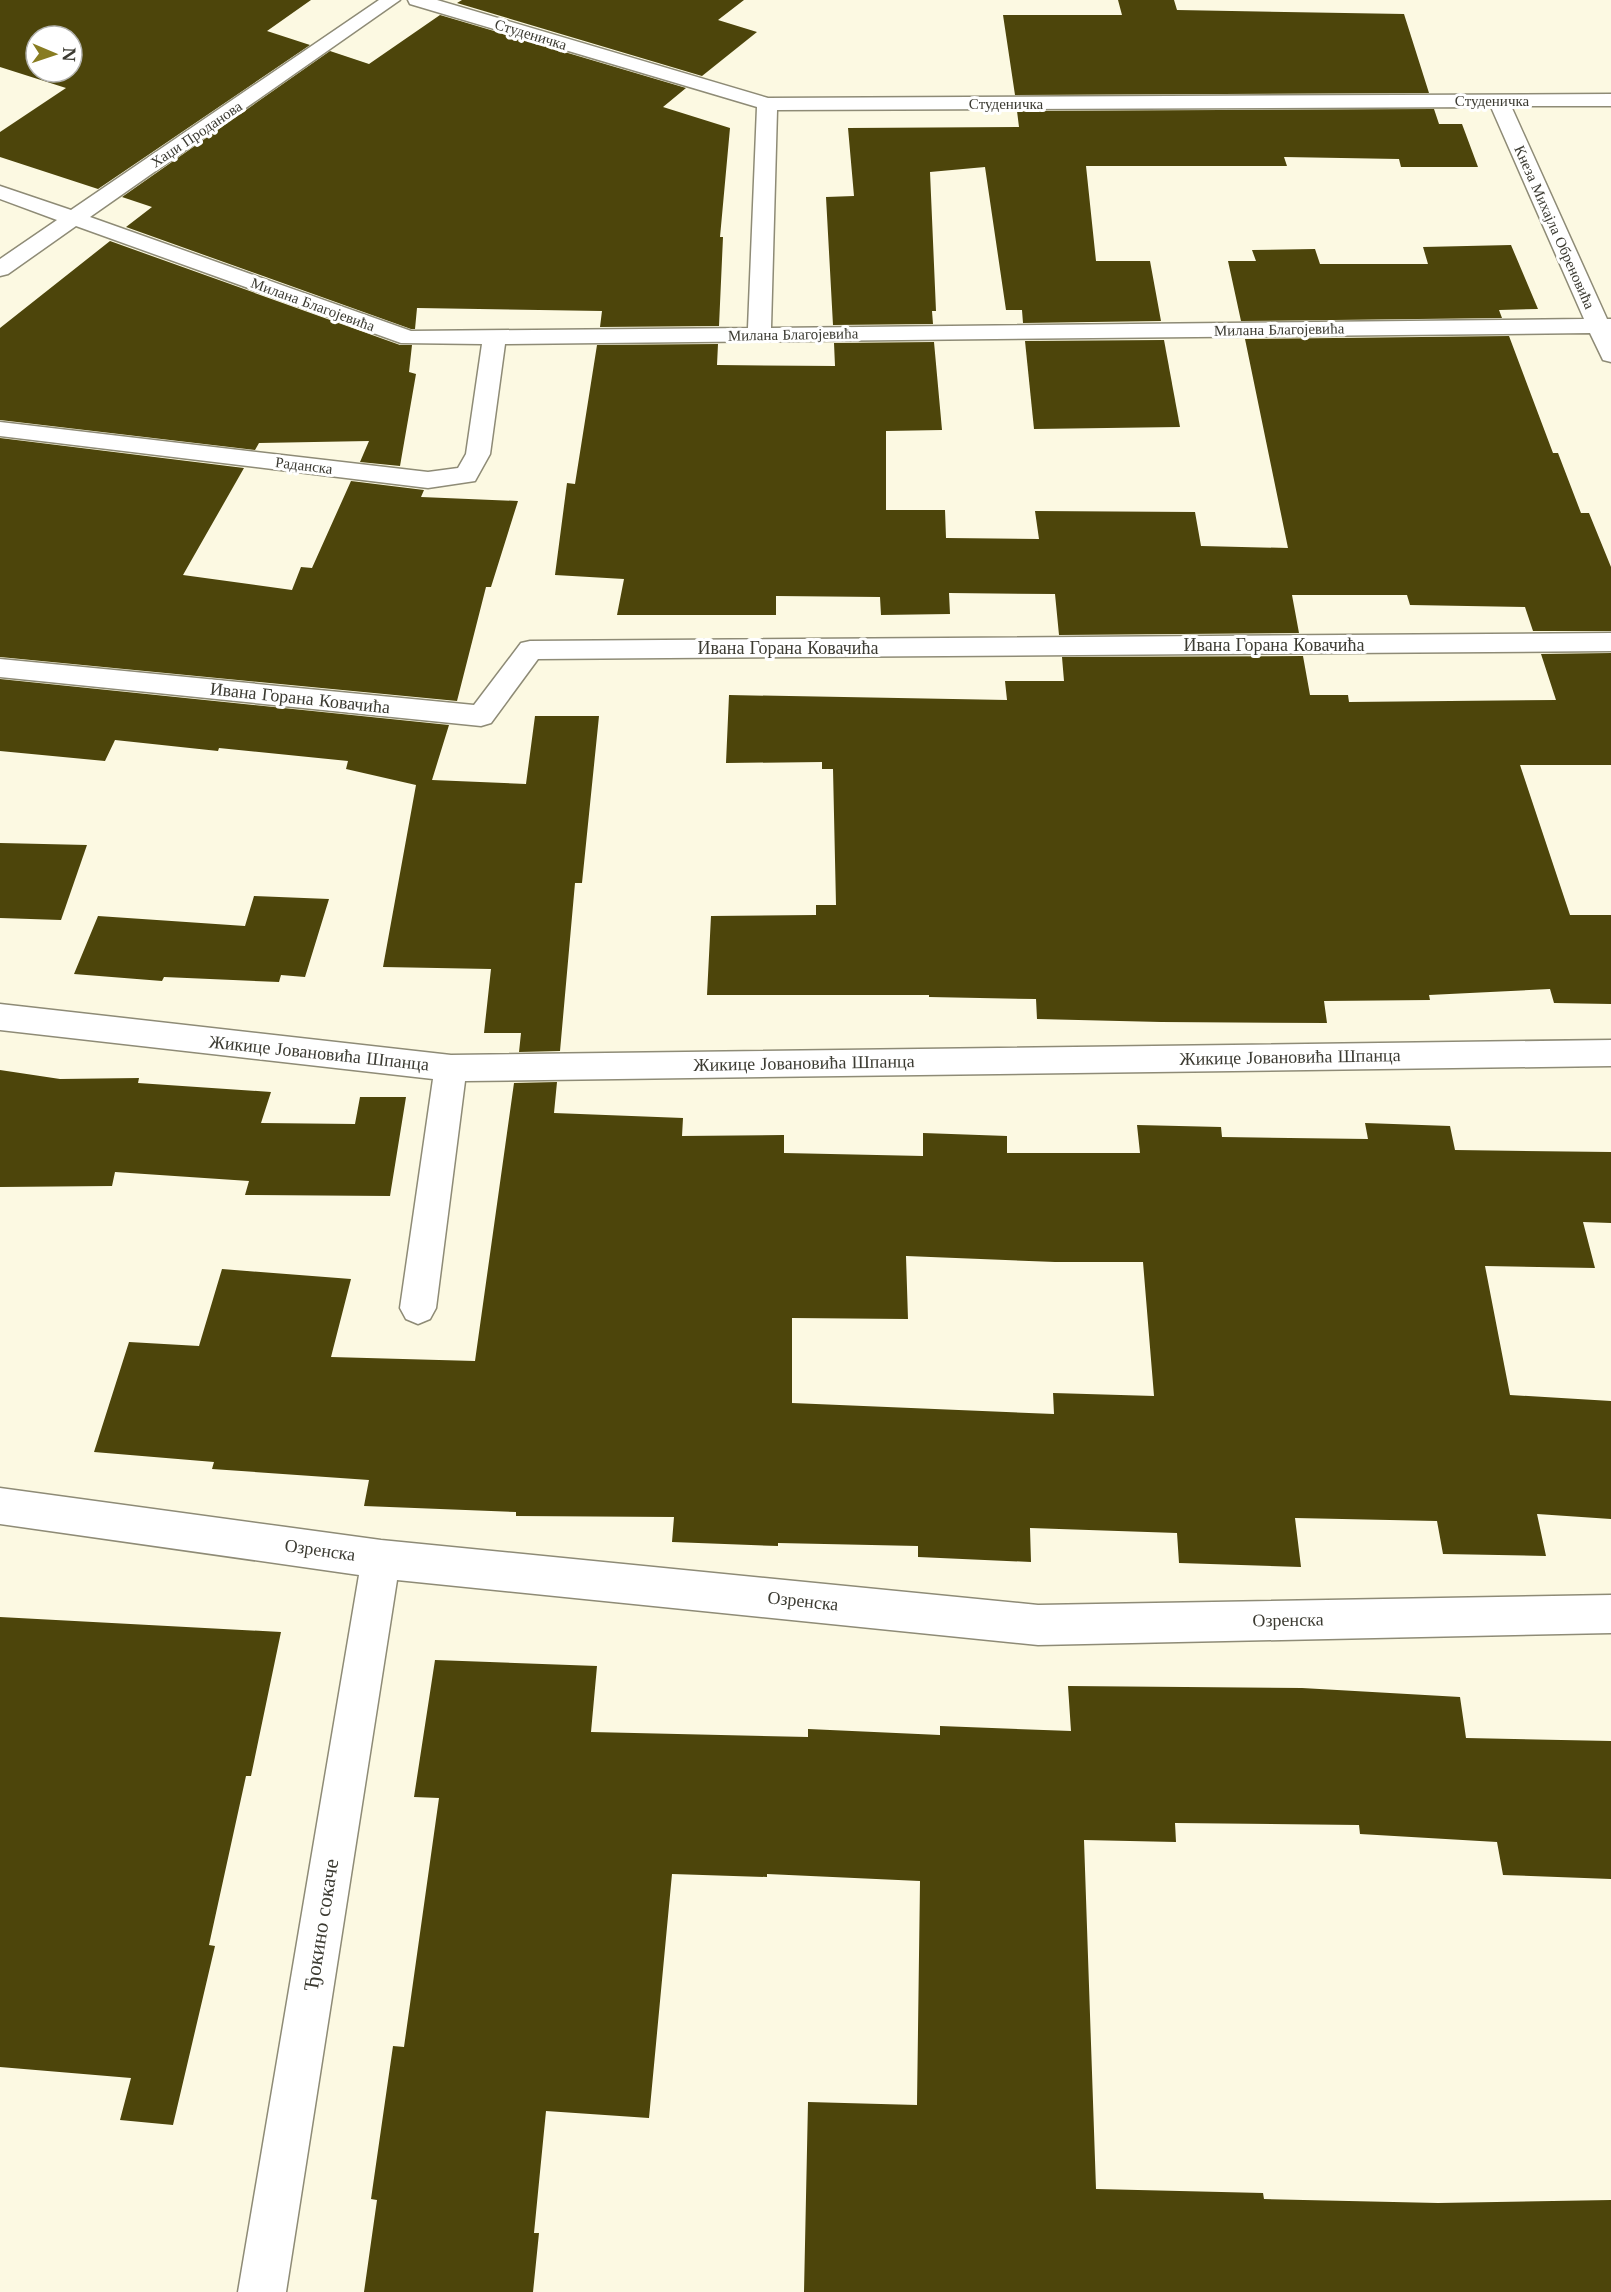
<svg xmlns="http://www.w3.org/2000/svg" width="1611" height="2292" font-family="'Libre Baskerville',serif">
<rect width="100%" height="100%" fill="#fcf9e2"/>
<!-- building -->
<g fill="#4d450b" fill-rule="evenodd">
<path d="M0,0h311l-44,31 43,14 -212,144 -98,-32v-25l66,-44 -66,-21zM36,36h36v36h-36z"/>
<path d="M462,0h282l-26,20 39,12 -55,44 -245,-73z"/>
<path d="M1118,0h56l3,10 227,4 25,79 -414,2 -12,-80h119z"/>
<path d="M440,15l246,73 -23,19 67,21 -10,109h3l-4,89 -119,1 2,-16 -185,-3 -2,21h-4l-285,-102 26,-20 -30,-10 208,-146 39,13z"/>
<path d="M1434,109l5,15h23l16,43h-77l-2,-8 -115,-2 3,9h-201l10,95h54l11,60 -138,2 -1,-13h-16l-21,-143 -55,5 6,139h-4l1,13 -100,1 -7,-128 28,-1 -6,-68 171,-1 -2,-16z"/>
<path d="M110,241l290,104h12l-3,27 7,2 -16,92 -40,-4 9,-21 -110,2 -4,7 -255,-30v-92z"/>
<path d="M1511,245l27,64 -39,1 3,8 -261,3 -13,-60h28l-4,-11 63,-1 5,15h108l-5,-17z"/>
<path d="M1509,336l44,117h5l23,60h8l22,54v64h-78l-8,-24 -115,-2 -3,-10h-115l7,38 -240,2 -4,-41 -106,-1 1,21 -69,1 -1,-18 -104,-1v19h-159l7,-36 -69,-4 12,-92 8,1 22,-139 121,-1 -1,21 118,1 -1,-23 100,-1 8,88 -56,1v79h59l1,28 93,1 -4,-28 160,1 6,34 87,2 -43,-209z"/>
<path d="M1164,340l16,87 -146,2 -9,-88z"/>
<path d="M0,438l244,30 -61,107 109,15 9,-23 11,1 39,-87 73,9 -3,7 97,4 -27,86h-5l-29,114 -457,-44z"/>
<path d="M1611,653v112h-91l50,150h41v89l-57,-1 -4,-14 -121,6 1,5 -106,1 3,22 -166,-1 -124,-3 -1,-20 -107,-2v-2h-222l4,-79 105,-1v-10h20l-3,-136h-11v-7l-96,1 3,-68 278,5 -2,-19h59l-2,-24 241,-1 7,39h38l1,7 207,-2 -15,-46z"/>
<path d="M0,679l449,46 -17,55 94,4 9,-68h64l-17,167h-7l-15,168 -41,1 2,-19h-37l7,-64 -108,-2 33,-182 -70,-16 2,-8 -129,-13 -1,3 -103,-11 -10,21 -105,-10z"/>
<path d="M0,843l87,2 -26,75 -61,-2z"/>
<path d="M254,896l75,3 -24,78 -24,-2 -2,7 -115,-5 -2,4 -88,-7 24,-58 147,10z"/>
<path d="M0,1070l60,9 79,-1 -1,5 133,9 -10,31 94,1 5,-27h46l-16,99 -145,-1 4,-14 -134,-9 -3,14 -112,1z"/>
<path d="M557,1082l-3,31 129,5 -1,18 102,-1v18l139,3v-23l84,3v17h133l-3,-28 84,2 1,10 146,2 -3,-16 85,3 5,24 156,2v71l-28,-1 12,46 -110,-2 25,129 101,6v118l-74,-5 9,42 -103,-2 -6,-33 -142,-3 6,49 -122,-4 -2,-30 -147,-5 1,34 -113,-5v-11l-140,-3v3l-106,-4 2,-25 -158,-1v-4l-152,-6 5,-26 -157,-11 2,-7 -120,-10 35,-110 70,4 23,-77 129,10 -20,78 144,4 39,-278zM906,1256l149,6h88l11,134 -101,-3 1,21 -262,-11v-85l116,1z"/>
<path d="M0,1617l281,15 -30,144h-5l-37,169 6,1 -42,179 -53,-5 11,-42 -131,-11z"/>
<path d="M435,1660l162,6 -6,66 217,5v-8l132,6v-9l131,5 -3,-45 234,2 158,9 6,41 145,3v138l-108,-4 -6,-33 -137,-8 -1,-9 -184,-2 1,19 -92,-2 12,349 167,4 1,6 174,4 173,-3v92h-807l4,-190 109,3 3,-224 -153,-7v3l-95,-3 -23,244 -103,-7 -12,122h5l-6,59h-169l13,-92 -6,-1 22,-153 11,1 35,-249 -25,-1z"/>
</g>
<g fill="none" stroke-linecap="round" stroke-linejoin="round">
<defs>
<g id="minor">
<path d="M379,0h21l-310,217 321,114 337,-3 9,-221 -347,-103 -2,-4h29l331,98 843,-4v12h-100l96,213h4v43l-8,-2 -13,-27 -1085,11 -15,110 -15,27 -47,7 -428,-52v-14l428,50 30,-4 8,-14 16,-110 -81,-1 -325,-117 -68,48 -8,2v-17l57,-39 -57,-21v-13l71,24zM1491,107l93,212 -813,9 6,-218z"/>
<path d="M1611,633v18l-1073,8 -47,64 -10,3 -481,-49v-18l474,46 47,-62 9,-2z"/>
<path d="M0,1004l451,51 1160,-15v26l-1146,15 -29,227 -6,11 -12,5 -12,-5 -6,-11 33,-229 -433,-49z"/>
<path d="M0,1488l381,52 657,65 573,-10v38l-573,12 -641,-65 -111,712h-48l121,-717 -359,-51z"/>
</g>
</defs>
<!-- minor casing -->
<use href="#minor" stroke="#8e8b76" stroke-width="3"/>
<!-- minor -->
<use href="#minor" fill="#fff" fill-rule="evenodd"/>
</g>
<g text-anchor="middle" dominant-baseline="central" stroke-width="6" stroke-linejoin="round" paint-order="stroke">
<!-- far-street labels -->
<g font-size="15" fill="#3c3b32" stroke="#fff">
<text transform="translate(531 34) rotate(17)">Студеничка</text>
<text x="1492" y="100">Студеничка</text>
<text x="1006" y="103">Студеничка</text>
<text transform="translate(196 134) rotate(-34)">Хаџи Проданова</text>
<text transform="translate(1555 227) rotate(66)">Кнеза Михајла Обреновића</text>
<text transform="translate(313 304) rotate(20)">Милана Благојевића</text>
<text transform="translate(1279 329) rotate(-1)">Милана Благојевића</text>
<text transform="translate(793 334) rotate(-1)">Милана Благојевића</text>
<text transform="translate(304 465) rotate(7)">Раданска</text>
</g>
<!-- street labels -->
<g font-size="18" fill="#3c3b32" stroke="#fff">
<text x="1274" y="645">Ивана Горана Ковачића</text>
<text x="788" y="648">Ивана Горана Ковачића</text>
<text transform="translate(300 698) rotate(6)">Ивана Горана Ковачића</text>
<text transform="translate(319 1053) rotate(6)">Жикице Јовановића Шпанца</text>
<text transform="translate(1290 1057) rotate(-1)">Жикице Јовановића Шпанца</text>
<text transform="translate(804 1063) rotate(-1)">Жикице Јовановића Шпанца</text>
<text transform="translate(320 1550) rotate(8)">Озренска</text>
<text transform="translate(803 1601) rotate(6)">Озренска</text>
<text transform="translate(1288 1620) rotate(-1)">Озренска</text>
</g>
<!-- near-street labels -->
<g font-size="21" fill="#3c3b32" stroke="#fff">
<text transform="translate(321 1925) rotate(-81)">Ђокино сокаче</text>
</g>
</g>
<!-- north arrow -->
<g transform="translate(54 54) rotate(92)"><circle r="28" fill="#ffffff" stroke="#b1b1ad" stroke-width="1.5"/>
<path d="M0-4.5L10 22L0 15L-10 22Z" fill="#887c21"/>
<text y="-9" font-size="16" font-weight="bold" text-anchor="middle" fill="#3c3b32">N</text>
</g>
</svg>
